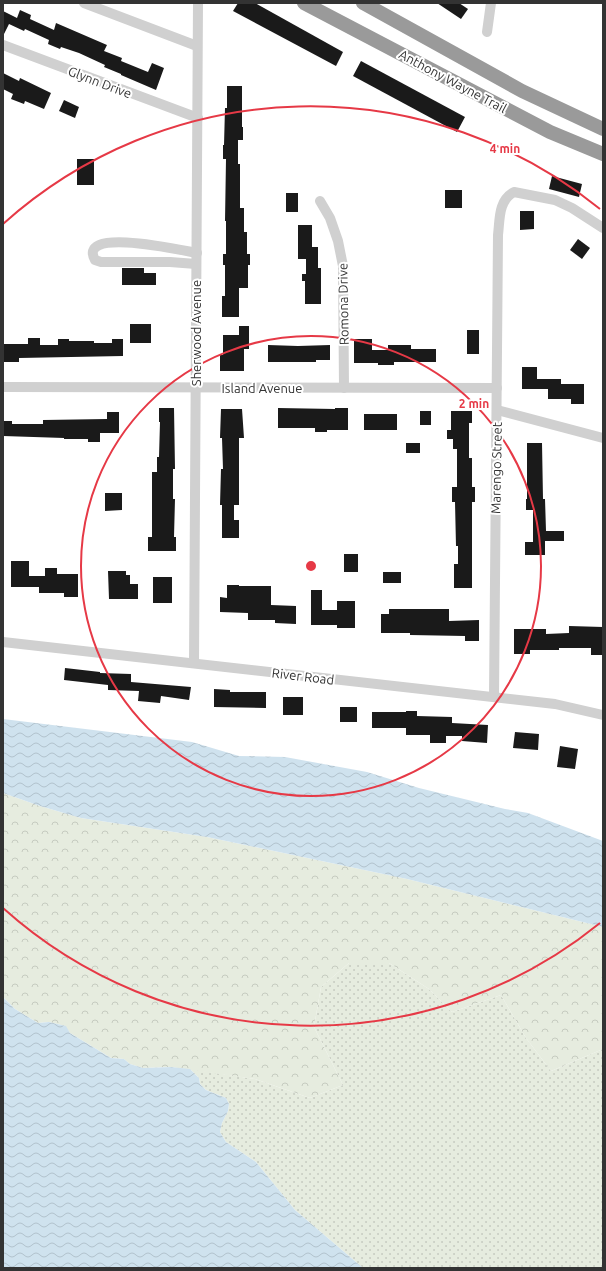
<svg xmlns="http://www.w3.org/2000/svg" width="606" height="1271" font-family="Ubuntu,sans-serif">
<defs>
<pattern id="grass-dots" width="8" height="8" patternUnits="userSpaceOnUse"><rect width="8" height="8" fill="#e6ecdf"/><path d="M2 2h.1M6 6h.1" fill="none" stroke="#c6cbc0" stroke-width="1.8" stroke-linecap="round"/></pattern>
<pattern id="forest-crowns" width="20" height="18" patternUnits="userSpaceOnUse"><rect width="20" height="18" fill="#e6ecdf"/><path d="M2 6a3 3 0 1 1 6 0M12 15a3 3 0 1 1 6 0" fill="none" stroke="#c6cbc0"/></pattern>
<pattern id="water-waves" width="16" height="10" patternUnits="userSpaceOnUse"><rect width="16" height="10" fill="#cfe2ee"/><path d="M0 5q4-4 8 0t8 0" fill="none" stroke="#b2c2cd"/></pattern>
</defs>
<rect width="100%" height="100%" fill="#fff"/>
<!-- grass -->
<path fill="url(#grass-dots)" d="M349,963h40l40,26 23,23 49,-17 25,43 25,33 52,-22v219h-240l-68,-58 -39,-48 -30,-20 -6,-10 2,-9 6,-12 1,-7 -3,-6 -20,-8 -6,-6 -1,-6 -9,-9 65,10 55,19 33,-13 -29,-58 7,-40z"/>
<!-- forest -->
<path fill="url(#forest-crowns)" d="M3,793l37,13 41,12 126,19 200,42 196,48v122l-52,22 -25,-33 -25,-43 -49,17 -23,-23 -40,-26h-40l-28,24 -7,40 29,58 -33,13 -55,-19 -84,-12 -28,1 -13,-4 -6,-5 -13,-1 -41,-25 -5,-7 -16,-4 -11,1 -23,-14 -12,-12z"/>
<!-- water -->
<g fill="url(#water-waves)">
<path d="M3,719l189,23 47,14 46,1 82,15 52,16 86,21 23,4 75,28v86l-196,-48 -200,-42 -126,-19 -41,-12 -37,-13z"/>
<path d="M3,997l12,12 23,14 11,-1 17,4 4,7 41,25 13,1 6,5 13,4 28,-1 19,2 9,9 1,6 6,6 20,8 3,6 -1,7 -6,12 -2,9 6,10 30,20 39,48 68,58h-360z"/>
</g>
<!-- building -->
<g fill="#1a1a1a">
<path d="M238,3h17l88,49 -7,14 -103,-55z"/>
<path d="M437,3h22l9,6 -7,10z"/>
<path d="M20,10l11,5 -1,4 24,11 2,-7 51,22 -3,6 18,7 -1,3 27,11 4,-9 12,5 -8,22 -35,-15v-1l-17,-7 1,-2 -26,-12 -18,-6 -1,2 -12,-5 1,-4 -24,-11 -1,2 -15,-7 -6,12v-25l14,7z"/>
<path d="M361,61l104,56 -8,15 -104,-56z"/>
<path d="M3,73l16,8 1,-3 31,15 -7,16 -19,-8 -1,3 -13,-5 2,-5 -10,-5z"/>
<path d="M227,86h15v41h1v13h-5v24h2v44h4v24h3v22h3v11h-2v23h-9v29h-17v-21h3v-31h-2v-11h3v-33h-1l1,-62h-3v-14h1l1,-37h2z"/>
<path d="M64,100l15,7 -4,11 -16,-7z"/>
<rect x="77" y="159" width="17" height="26"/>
<path d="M552,176l30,8 -3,13 -30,-8z"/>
<rect x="445" y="190" width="17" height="18"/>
<rect x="286" y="193" width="12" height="19"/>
<path d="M520,211h14v18l-14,1z"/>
<path d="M298,225h14v22h6v21h3v36h-16v-23h-3v-7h4v-15h-8z"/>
<path d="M578,239l12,9 -8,11 -12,-9z"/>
<path d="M122,268h22v5h12v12h-34z"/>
<rect x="130" y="324" width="21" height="19"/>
<path d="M239,326h10v23h-5v22h-24v-16h3v-20h16z"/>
<rect x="467" y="330" width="12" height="24"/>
<path d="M28,338h12v7h18v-6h11v2h25v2h18v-4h11v17l-104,2v4h-16v-18h25z"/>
<path d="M354,339h18v11h16v-5h23v4h25v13h-42v3h-16v-2h-24z"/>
<path d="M268,345l30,1 32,-1v15h-14v2h-48z"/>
<path d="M522,367h15v12h24v5h23v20h-13v-5h-23v-10h-26z"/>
<path d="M159,408h15l1,61h-2v30h2l-1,38h2v14h-28v-14h4v-65h5v-15h2l1,-35h-1z"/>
<path d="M278,408l57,1v-1h13v22h-21v2h-12v-4h-37z"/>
<path d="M221,409h21l2,29h-5v67h-5v15h5v18h-17v-33h-2l1,-36h2l-1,-31h-2z"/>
<rect x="420" y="411" width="11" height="14"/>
<path d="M451,411h21v12h-3v35h3v29h3v15h-3v86h-18v-24h4v-18h-2l-1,-44h-3v-15h5v-38h-4v-10h-6v-9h4z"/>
<path d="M107,412h12v21h-19v9h-12v-3h-24v-1l-61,-2v-15h9v3h31v-4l64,-1z"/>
<rect x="364" y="414" width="33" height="16"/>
<rect x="406" y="443" width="14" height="10"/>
<path d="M527,443h15l1,56h2l1,32h18v10h-19v14h-20v-13h8v-32h-7v-11h1z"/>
<path d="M105,493h17v17l-17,1z"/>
<rect x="344" y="554" width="14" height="18"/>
<path d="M11,561h18v15h16v-8h12v6h21v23h-14v-4h-25v-6h-28z"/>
<path d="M108,571h18v4h4v9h8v15h-29z"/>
<rect x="383" y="572" width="18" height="11"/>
<rect x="153" y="577" width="19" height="26"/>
<path d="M227,585h12v1h32v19l25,1v18l-21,-1v-3h-27v-7l-28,-1v-15l7,1z"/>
<path d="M311,590h11v20h15v-9h18v27h-18v-3h-26z"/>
<path d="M389,609h60v12l30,-1v21h-14v-5l-55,-1v-2h-29v-19h8z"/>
<path d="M569,626l34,1v28h-12v-7h-32v2h-29v4h-16v-25h32v5l23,-1z"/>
<path d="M65,668l35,4v1l31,1v8l60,5 -2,13 -28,-4 -1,7 -22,-2 1,-10 -31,-1v-5l-44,-5z"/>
<path d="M214,689l16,1v2h36v16l-52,-1z"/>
<rect x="283" y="697" width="20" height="18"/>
<rect x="340" y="707" width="17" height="15"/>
<path d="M406,711h11v5l35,1v6l36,2 -1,18 -25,-2v-5h-16v7h-16v-8h-24v-7h-34v-16h34z"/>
<path d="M515,732l24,2 -1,16 -25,-2z"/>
<path d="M560,746l18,3 -3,20 -18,-2z"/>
</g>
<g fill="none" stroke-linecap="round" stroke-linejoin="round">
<!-- minor -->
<g stroke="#d0d0d0" stroke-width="10">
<path d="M84,3l113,43"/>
<path d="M487,32l4,-29"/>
<path d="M3,45l195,73"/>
<path d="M320,201l10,17 8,23 5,25 1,122"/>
<path d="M196,264l-26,-2h-69l-6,-2c-19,-34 90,-9 102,-7"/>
<path d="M3,387l494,1"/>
<path d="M497,410l106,28"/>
<path d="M3,642l552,62 48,11"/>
<path d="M194,663l4,-660"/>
<path d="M494,697l4,-462c2,-16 0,-34 16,-43l41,8 17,8 31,20"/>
</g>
<!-- highway -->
<g stroke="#9a9a9a" stroke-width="14">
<path d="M304,3l246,129 53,22"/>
<path d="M363,3l159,88 81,38"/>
</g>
</g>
<!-- distance rings -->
<g fill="none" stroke="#e63946" stroke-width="2">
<circle cx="311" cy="566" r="230"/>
<path d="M600 923A460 460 0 0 1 3 908M3 224A460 460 0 0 1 600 209"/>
</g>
<g text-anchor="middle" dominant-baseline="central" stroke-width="4" stroke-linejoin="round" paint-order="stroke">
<!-- street labels -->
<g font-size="13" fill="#333" stroke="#fff">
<text transform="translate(453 81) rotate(28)">Anthony Wayne Trail</text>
<text transform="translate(100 82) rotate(21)">Glynn Drive</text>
<text transform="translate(343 304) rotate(-91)">Romona Drive</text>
<text transform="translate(196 333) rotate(-90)">Sherwood Avenue</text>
<text x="262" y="388">Island Avenue</text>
<text transform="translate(496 468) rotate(-89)">Marengo Street</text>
<text transform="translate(303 676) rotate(7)">River Road</text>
</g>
</g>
<circle cx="311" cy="566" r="6" fill="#e63946" stroke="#fff" stroke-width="2"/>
<g font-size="12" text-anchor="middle" font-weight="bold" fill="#e63946" stroke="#fff" stroke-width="4" stroke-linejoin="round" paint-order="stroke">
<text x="505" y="153">4 min</text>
<text x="474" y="408">2 min</text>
</g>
<!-- border -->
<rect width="606" height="1271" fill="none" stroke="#333333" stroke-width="8"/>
</svg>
